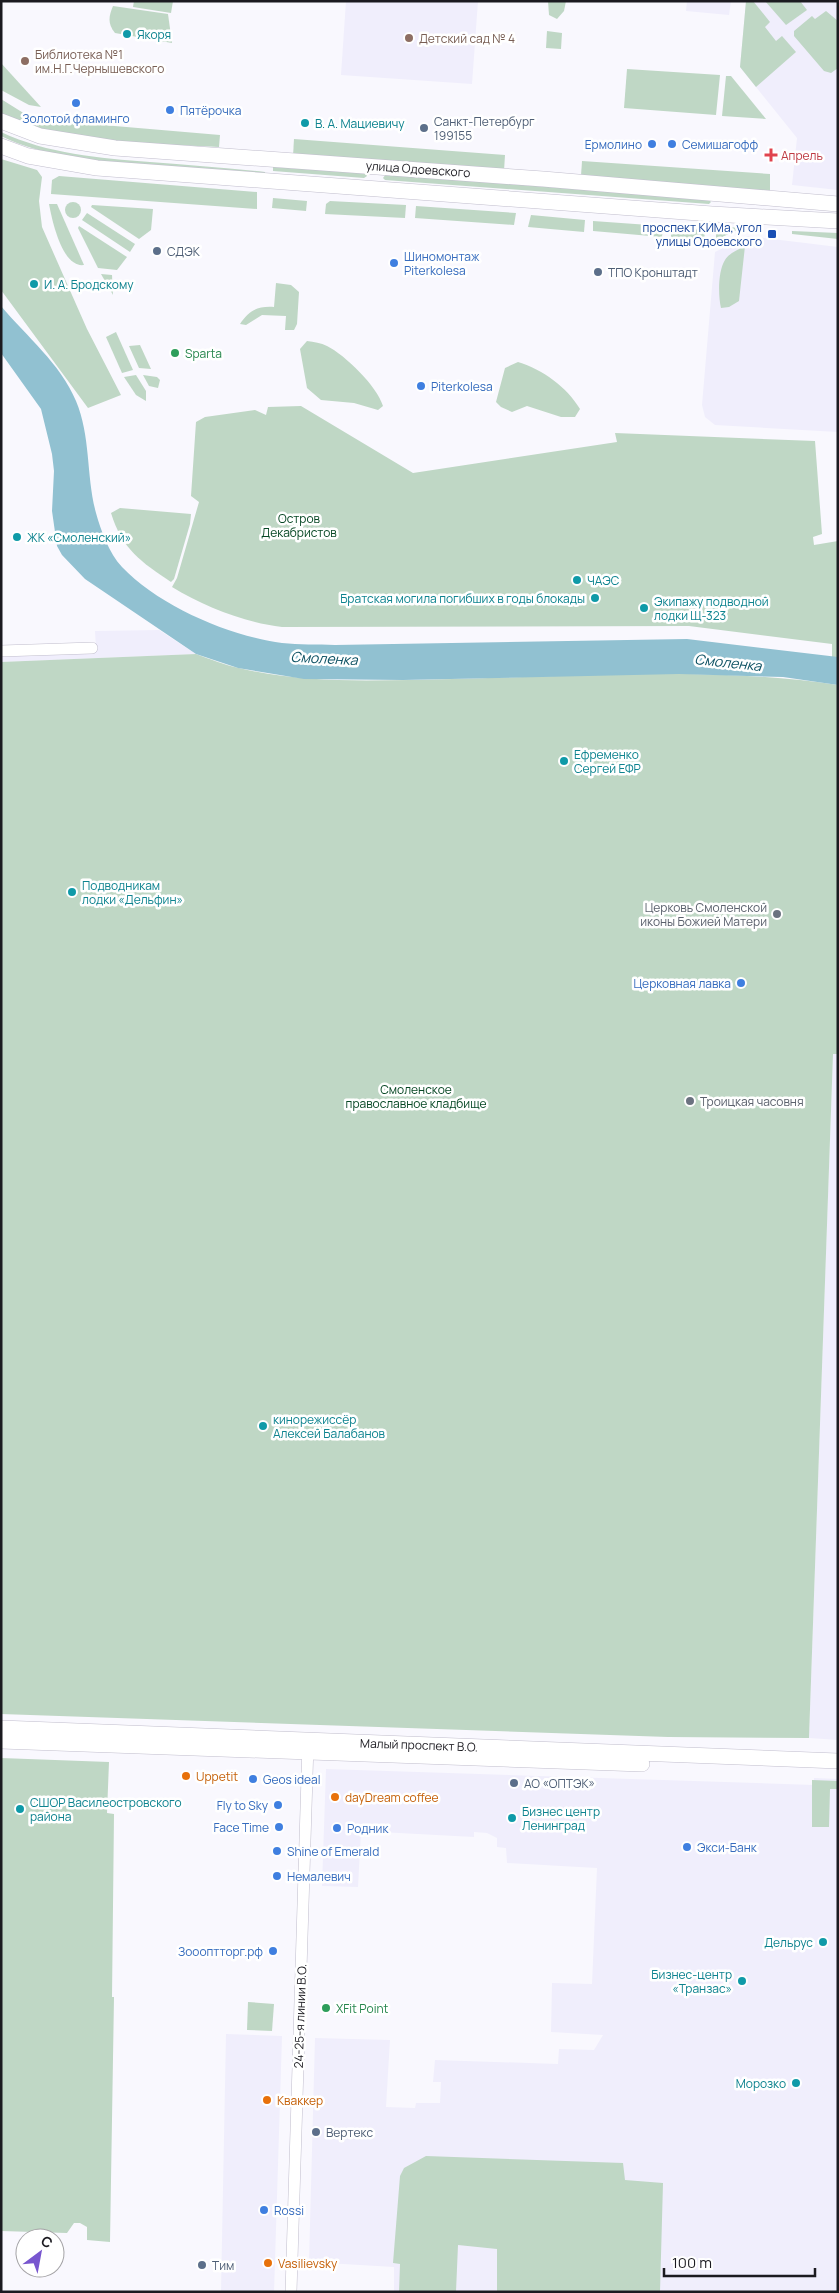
<svg xmlns="http://www.w3.org/2000/svg" width="839" height="2293" font-family="Manrope,sans-serif">
<rect width="100%" height="100%" fill="#f9f8fe"/>
<!-- built -->
<g fill="#f0eefc">
<path d="M346,1h132l-6,83 -131,-9z"/>
<path d="M687,1h44l-2,14 -43,-4z"/>
<path d="M746,1h92v189l-46,-5 5,-47 -57,-71z"/>
<path d="M747,236l91,11v185l-123,-7 -10,-8 -3,-12 13,-153z"/>
<path d="M159,630l37,24 -195,8v-11l95,-3 -1,-17z"/>
<path d="M833,1053l5,1v686l-29,-2z"/>
<path d="M326,1769l488,16v-7l24,1v513h-444v-25l-85,-5 6,-224 75,2 -4,67 29,1 1,-5h24l1,-21h-8l2,-22 123,4 1,-15 35,1 9,-15 -52,-3 1,-49 40,1 5,-116 -90,-5 -1,-15 -9,-1v-9l-10,-5 -13,-1v5l-113,-6 -3,56 -36,-1z"/>
<path d="M226,2034l56,2 -8,256h-53z"/>
</g>
<!-- green -->
<g fill="#bfd7c5">
<path d="M134,1h39l-2,12 -38,-6z"/>
<path d="M548,1h18l-2,10 -7,8 -8,-4z"/>
<path d="M746,1h7l17,21 -5,5 11,14 6,-5 14,16 -40,35 -16,-20z"/>
<path d="M765,1h35l7,9 -21,15z"/>
<path d="M113,6l55,8 4,29 -57,-10c-8,-10 -6,-17 -2,-27z"/>
<path d="M826,11l12,10v47l-7,5 -7,-2 -30,-35v-5l18,-15 3,3z"/>
<path d="M547,31l15,2 -1,16 -15,-1z"/>
<path d="M1,63l40,44 -12,-2 -28,-15z"/>
<path d="M627,69l93,6 -4,40 -92,-7z"/>
<path d="M726,76h5l35,43 -44,-3z"/>
<path d="M1,99l24,15 31,7 164,14 -1,12c-73,-4 -151,0 -218,-34z"/>
<path d="M1,132c47,22 98,26 149,30 38,3 77,6 115,10v3c-39,-3 -79,-6 -118,-10 -49,-4 -101,-7 -146,-29z"/>
<path d="M294,139l211,16 -1,16 -211,-15z"/>
<path d="M1,159l36,11 5,7 -3,24 3,26 45,102 34,66 -33,13 -87,-118z"/>
<path d="M582,161l188,13v17l-189,-15z"/>
<path d="M273,167l93,6 1,3 -3,2 -91,-7z"/>
<path d="M386,174l323,26 2,2 -2,2 -324,-24 -2,-2z"/>
<path d="M59,176l198,16v17l-206,-15 1,-14z"/>
<path d="M273,198l34,3 -1,10 -34,-3z"/>
<path d="M330,201l76,4 -1,13 -80,-4 1,-10z"/>
<circle cx="73" cy="210" r="8"/>
<path d="M49,204h8l27,61c-22,3 -32,-45 -35,-61z"/>
<path d="M92,205l61,4 -2,21 -12,9 -48,-32z"/>
<path d="M416,206l100,7 -2,12 -99,-7z"/>
<path d="M87,213l48,31 -5,8 -48,-32z"/>
<path d="M531,215l54,5 -1,12 -56,-5z"/>
<path d="M593,221l70,5 -1,11 -69,-6z"/>
<path d="M79,226l48,31 -10,13 -19,-2 -20,-40z"/>
<path d="M716,226l25,2 -25,12z"/>
<path d="M671,228l33,2 1,10 -34,-2z"/>
<path d="M792,231l46,2v6l-46,-5z"/>
<path d="M745,246l-6,55 -10,6 -8,1c-3,-13 -3,-37 4,-48 4,-7 13,-10 20,-14z"/>
<path d="M101,274l11,1 1,20z"/>
<path d="M276,283l15,2 8,7 -2,32 -3,6h-9l1,-14 -24,-1 -16,10 -6,-1c9,-14 18,-18 34,-17z"/>
<path d="M116,332l17,38 -11,3 -16,-36z"/>
<path d="M307,341c7,1 14,2 20,5 18,9 50,40 56,60l-5,4 -24,-7 -33,-3 -14,-12 -7,-39z"/>
<path d="M140,345l11,24 -12,-1 -10,-22z"/>
<path d="M518,362c25,8 48,24 62,47l-5,8h-14l-34,-11 -15,6 -11,-5 -5,-5 9,-34z"/>
<path d="M136,375l10,16v10l-10,-6 -12,-18z"/>
<path d="M143,375l14,2 3,3 -2,8 -9,-2z"/>
<path d="M301,406l112,67 204,-31 -2,-9 200,8 7,93 -9,3 1,8 24,-4v116h-6v-13l-143,-18 -407,1c-39,-5 -77,-20 -110,-40l5,-9 22,-76 -8,-6 5,-74 9,-5 50,-7 11,5 2,-8z"/>
<path d="M120,508l71,6 -1,10 -16,55 -3,3c-30,-20 -49,-33 -60,-69z"/>
<path d="M196,654c14,5 28,11 43,14 69,17 143,12 214,11 128,-3 258,-13 385,6v369h-5l-24,684 -141,-1 -667,-23v-1052z"/>
<path d="M1,1758l108,4 -2,51 7,1 -2,183h2l-4,245 -23,-2v-13l-7,-4h-6l-7,10 -66,-2z"/>
<path d="M812,1780l26,1v8h-8l-1,38h-17z"/>
<path d="M248,2002l26,2 -2,27 -25,-1z"/>
<path d="M426,2156l197,7 2,17 38,3 -3,109h-163v-43l-39,-4 -2,47h-57l1,-28 -7,-1 7,-87 4,-8z"/>
</g>
<!-- water -->
<path fill="#91c1d1" d="M1,306c26,31 59,57 75,95 15,36 10,75 20,112 5,18 13,40 26,54 37,39 107,69 160,76 17,2 35,1 53,2l352,-6 151,18v28l-55,-8 -104,-3 -276,6 -99,-1 -66,-11 -42,-14 -111,-75 -23,-24 -5,-9 -5,-35 2,-40 -2,-17 -11,-45 -40,-56z"/>
<g fill="none" stroke-linecap="round" stroke-linejoin="round">
<defs>
<g id="street">
<path d="M1,651l91,-3"/>
<path d="M291,2292l17,-548"/>
</g>
<g id="secondary">
<path d="M1,121l39,15 75,12 428,31 295,25"/>
<path d="M1,146l27,10 69,12 615,46 126,7"/>
<path d="M1,1728l837,33"/>
<path d="M1,1741l641,23"/>
</g>
</defs>
<!-- street casing -->
<use href="#street" stroke="#c1becd" stroke-width="12"/>
<!-- secondary casing -->
<use href="#secondary" stroke="#c1becd" stroke-width="16"/>
<!-- street -->
<use href="#street" stroke="#fff" stroke-width="11"/>
<!-- secondary -->
<use href="#secondary" stroke="#fff" stroke-width="15"/>
</g>
<!-- markers -->
<g fill="#0f9aa8" stroke="#fff" stroke-width="2">
<circle cx="127" cy="34" r="5"/>
<circle cx="305" cy="123" r="5"/>
<circle cx="34" cy="284" r="5"/>
<circle cx="17" cy="537" r="5"/>
<circle cx="577" cy="580" r="5"/>
<circle cx="595" cy="598" r="5"/>
<circle cx="644" cy="608" r="5"/>
<circle cx="564" cy="761" r="5"/>
<circle cx="72" cy="892" r="5"/>
<circle cx="263" cy="1426" r="5"/>
<circle cx="20" cy="1809" r="5"/>
<circle cx="512" cy="1818" r="5"/>
<circle cx="823" cy="1942" r="5"/>
<circle cx="742" cy="1981" r="5"/>
<circle cx="796" cy="2083" r="5"/>
</g>
<g fill="#8d6e63" stroke="#fff" stroke-width="2">
<circle cx="409" cy="38" r="5"/>
<circle cx="25" cy="61" r="5"/>
</g>
<g fill="#3f7fe0" stroke="#fff" stroke-width="2">
<circle cx="76" cy="103" r="5"/>
<circle cx="170" cy="110" r="5"/>
<circle cx="652" cy="144" r="5"/>
<circle cx="672" cy="144" r="5"/>
<circle cx="394" cy="263" r="5"/>
<circle cx="421" cy="386" r="5"/>
<circle cx="741" cy="983" r="5"/>
<circle cx="253" cy="1779" r="5"/>
<circle cx="278" cy="1805" r="5"/>
<circle cx="279" cy="1827" r="5"/>
<circle cx="337" cy="1828" r="5"/>
<circle cx="687" cy="1847" r="5"/>
<circle cx="277" cy="1851" r="5"/>
<circle cx="277" cy="1876" r="5"/>
<circle cx="273" cy="1951" r="5"/>
<circle cx="264" cy="2210" r="5"/>
</g>
<g fill="#5c6f8a" stroke="#fff" stroke-width="2">
<circle cx="424" cy="128" r="5"/>
<circle cx="157" cy="251" r="5"/>
<circle cx="598" cy="272" r="5"/>
<circle cx="514" cy="1783" r="5"/>
<circle cx="316" cy="2132" r="5"/>
<circle cx="202" cy="2265" r="5"/>
</g>
<path fill="#e0444e" stroke="#fff" stroke-width="2" d="M768.5 147.5h5v5h5v5h-5v5h-5v-5h-5v-5h5z"/>
<rect fill="#1a4fb4" stroke="#fff" stroke-width="2" x="767" y="229" width="10" height="10" rx="2.5"/>
<g fill="#2e9e5b" stroke="#fff" stroke-width="2">
<circle cx="175" cy="353" r="5"/>
<circle cx="326" cy="2008" r="5"/>
</g>
<g fill="#6b7280" stroke="#fff" stroke-width="2">
<circle cx="777" cy="914" r="5"/>
<circle cx="690" cy="1101" r="5"/>
</g>
<g fill="#e8710a" stroke="#fff" stroke-width="2">
<circle cx="186" cy="1776" r="5"/>
<circle cx="335" cy="1797" r="5"/>
<circle cx="267" cy="2100" r="5"/>
<circle cx="268" cy="2263" r="5"/>
</g>
<g text-anchor="middle" dominant-baseline="central" stroke-width="5" stroke-linejoin="round" paint-order="stroke">
<!-- culture labels -->
<g font-size="12" fill="#0d838f" stroke="#fff" text-anchor="start">
<text x="137" y="34">Якоря</text>
<text x="315" y="123">В. А. Мациевичу</text>
<text x="44" y="284">И. А. Бродскому</text>
<text x="27" y="537">ЖК «Смоленский»</text>
<text x="587" y="580">ЧАЭС</text>
<text x="585" y="598" text-anchor="end">Братская могила погибших в годы блокады</text>
<text x="654" y="601">Экипажу подводной<tspan x="654" dy="14">лодки Щ-323</tspan></text>
<text x="574" y="754">Ефременко<tspan x="574" dy="14">Сергей ЕФР</tspan></text>
<text x="82" y="885">Подводникам<tspan x="82" dy="14">лодки «Дельфин»</tspan></text>
<text x="273" y="1419">кинорежиссёр<tspan x="273" dy="14">Алексей Балабанов</tspan></text>
<text x="30" y="1802">СШОР Василеостровского<tspan x="30" dy="14">района</tspan></text>
<text x="522" y="1811">Бизнес центр<tspan x="522" dy="14">Ленинград</tspan></text>
<text x="813" y="1942" text-anchor="end">Дельрус</text>
<text x="732" y="1974" text-anchor="end">Бизнес-центр<tspan x="732" dy="14">«Транзас»</tspan></text>
<text x="786" y="2083" text-anchor="end">Морозко</text>
</g>
<!-- education labels -->
<g font-size="12" fill="#785e54" stroke="#fff" text-anchor="start">
<text x="419" y="38">Детский сад № 4</text>
<text x="35" y="54">Библиотека №1<tspan x="35" dy="14">им.Н.Г.Чернышевского</tspan></text>
</g>
<!-- shop labels -->
<g font-size="12" fill="#366cbe" stroke="#fff" text-anchor="start">
<text x="180" y="110">Пятёрочка</text>
<text x="76" y="118" text-anchor="middle">Золотой фламинго</text>
<text x="642" y="144" text-anchor="end">Ермолино</text>
<text x="682" y="144">Семишагофф</text>
<text x="404" y="256">Шиномонтаж<tspan x="404" dy="14">Piterkolesa</tspan></text>
<text x="431" y="386">Piterkolesa</text>
<text x="731" y="983" text-anchor="end">Церковная лавка</text>
<text x="263" y="1779">Geos ideal</text>
<text x="268" y="1805" text-anchor="end">Fly to Sky</text>
<text x="269" y="1827" text-anchor="end">Face Time</text>
<text x="347" y="1828">Родник</text>
<text x="697" y="1847">Экси-Банк</text>
<text x="287" y="1851">Shine of Emerald</text>
<text x="287" y="1876">Немалевич</text>
<text x="263" y="1951" text-anchor="end">Зоооптторг.рф</text>
<text x="274" y="2210">Rossi</text>
</g>
<!-- service labels -->
<g font-size="12" fill="#4e5e75" stroke="#fff" text-anchor="start">
<text x="434" y="121">Санкт-Петербург<tspan x="434" dy="14">199155</tspan></text>
<text x="167" y="251">СДЭК</text>
<text x="608" y="272">ТПО Кронштадт</text>
<text x="524" y="1783">АО «ОПТЭК»</text>
<text x="326" y="2132">Вертекс</text>
<text x="212" y="2265">Тим</text>
</g>
<!-- health labels -->
<g font-size="12" fill="#be3a42" stroke="#fff" text-anchor="start">
<text x="781" y="155">Апрель</text>
</g>
<!-- street labels -->
<g font-size="12" fill="#1b1a20" stroke="#fff">
<text transform="translate(418 169) rotate(4)">улица Одоевского</text>
<text transform="translate(419 1745) rotate(2)">Малый проспект В.О.</text>
<text transform="translate(300 2016) rotate(-88)">24-25-я линии В.О.</text>
</g>
<!-- transit labels -->
<g font-size="12" fill="#164399" stroke="#fff" text-anchor="end">
<text x="762" y="227">проспект КИМа, угол<tspan x="762" dy="14">улицы Одоевского</tspan></text>
</g>
<!-- leisure labels -->
<g font-size="12" fill="#27864d" stroke="#fff" text-anchor="start">
<text x="185" y="353">Sparta</text>
<text x="336" y="2008">XFit Point</text>
</g>
<!-- park labels -->
<g font-size="12" fill="#064724" stroke="#fff">
<text x="299" y="518">Остров<tspan x="299" dy="14">Декабристов</tspan></text>
<text x="416" y="1089">Смоленское<tspan x="416" dy="14">православное кладбище</tspan></text>
</g>
<!-- worship labels -->
<g font-size="12" fill="#5b616d" stroke="#fff" text-anchor="end">
<text x="767" y="907">Церковь Смоленской<tspan x="767" dy="14">иконы Божией Матери</tspan></text>
<text x="700" y="1101" text-anchor="start">Троицкая часовня</text>
</g>
<!-- food labels -->
<g font-size="12" fill="#c56008" stroke="#fff" text-anchor="start">
<text x="196" y="1776">Uppetit</text>
<text x="345" y="1797">dayDream coffee</text>
<text x="277" y="2100">Кваккер</text>
<text x="278" y="2263">Vasilievsky</text>
</g>
<!-- water labels -->
<g font-size="14" font-style="italic" fill="#0a4f61" stroke="#fff">
<text transform="translate(324 658) rotate(3)">Смоленка</text>
<text transform="translate(728 662) rotate(6)">Смоленка</text>
</g>
</g>
<!-- border -->
<rect width="839" height="2293" fill="none" stroke="#1b1a20" stroke-width="5"/>
<!-- north arrow -->
<g transform="translate(40 2253) rotate(32)"><circle r="24" fill="#ffffff" stroke="#a4a3a6"/>
<path d="M0-4L9 19L0 12L-9 19Z" fill="#7856cf"/>
<text y="-8" font-size="14" font-weight="bold" text-anchor="middle" fill="#1b1a20">С</text>
</g>
<!-- scale -->
<path d="M664 2268v8h151v-8" fill="none" stroke="#1b1a20" stroke-width="2.5"/>
<text x="672" y="2268" font-size="15" fill="#1b1a20" stroke="#ffffff" stroke-width="4" paint-order="stroke">100 m</text>
</svg>
